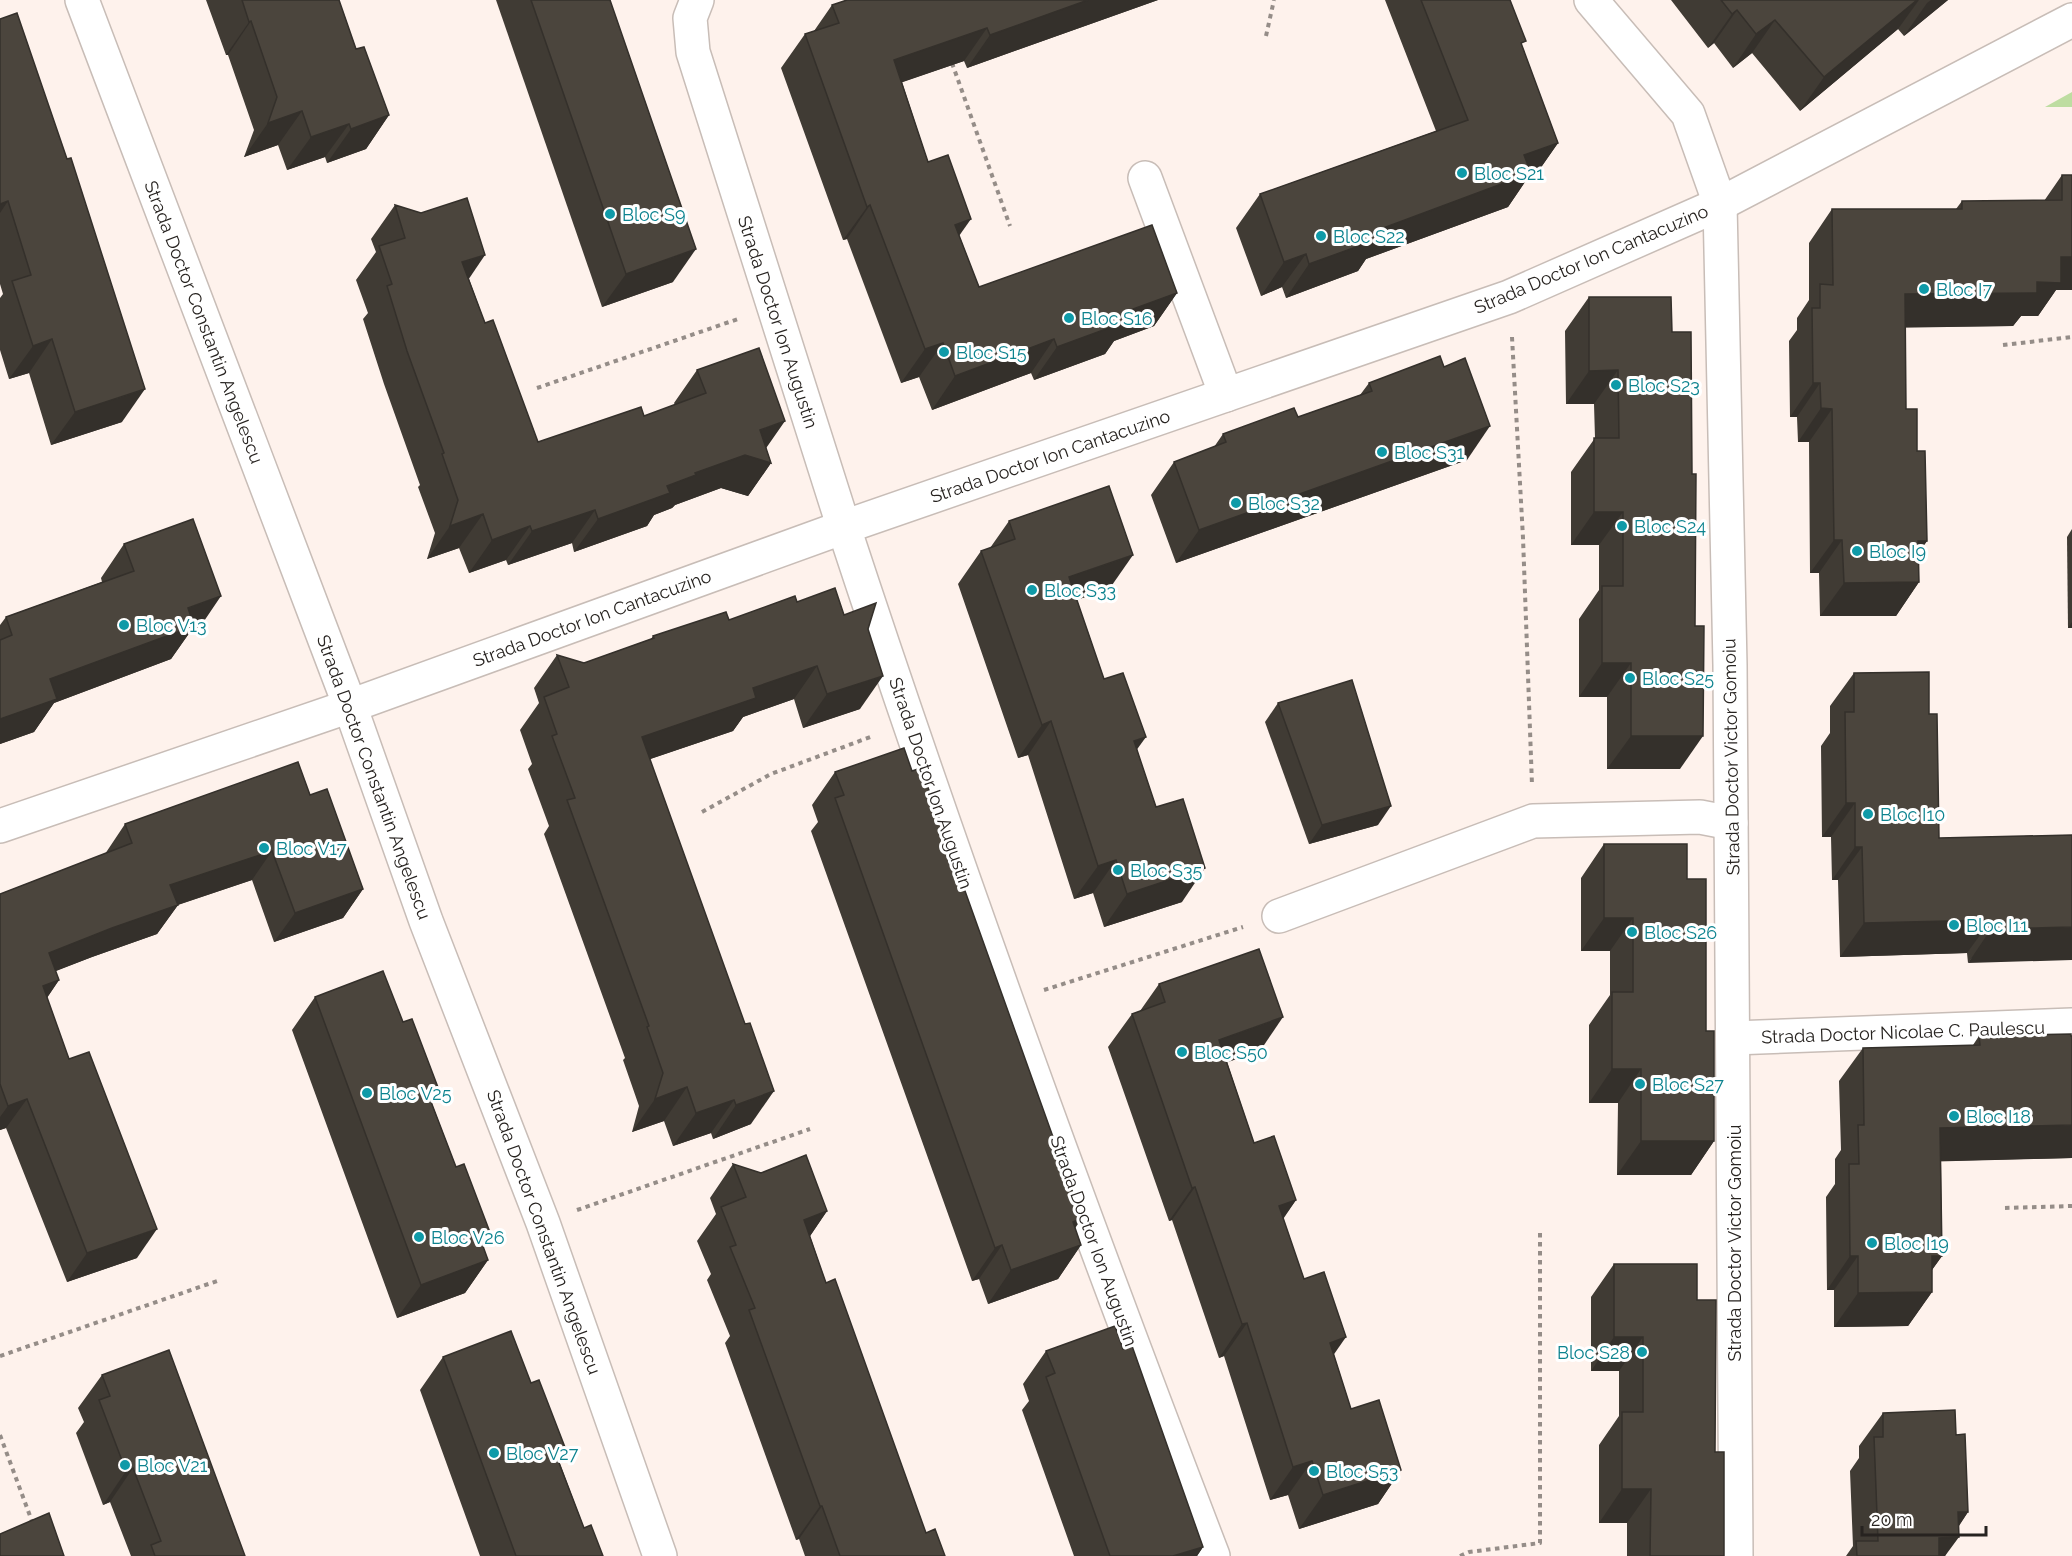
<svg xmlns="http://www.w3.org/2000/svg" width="2072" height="1556" font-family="Raleway,sans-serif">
<rect width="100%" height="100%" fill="#fef2ec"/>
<!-- green -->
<path fill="#bedda1" d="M2072,92v15h-27z"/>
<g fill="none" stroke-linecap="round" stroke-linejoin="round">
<defs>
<g id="minor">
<path d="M82,0l268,706 76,215 117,302 117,333"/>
<path d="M697,0l-7,18 3,34c50,158 99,316 150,473 114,347 239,690 370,1031"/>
<path d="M1591,0l97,114 32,90 10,461 6,891"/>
<path d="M1145,178l81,217"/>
<path d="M0,826l350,-120 494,-179 665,-230 211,-93 352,-184"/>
<path d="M1279,916l254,-95 167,-4 31,6"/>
<path d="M1733,1038l339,-13"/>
</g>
</defs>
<!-- minor casing -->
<use href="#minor" stroke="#c8bdb7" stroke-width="36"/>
<!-- path -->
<g stroke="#958d88" stroke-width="4" stroke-dasharray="4.5 4.5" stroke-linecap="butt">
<path d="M1266,36l8,-36"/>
<path d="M952,63l58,163"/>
<path d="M1512,337l11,201 9,247"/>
<path d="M2003,345l69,-8"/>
<path d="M537,388l201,-69"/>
<path d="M702,812l69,-38 102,-38"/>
<path d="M1044,990l199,-63"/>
<path d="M2005,1208l67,-2"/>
<path d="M577,1210l233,-81"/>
<path d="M0,1356l220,-76"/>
<path d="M0,1435l33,89"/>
<path d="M1460,1556l9,-4 71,-9v-311"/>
</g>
<!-- minor -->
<use href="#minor" stroke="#fff" stroke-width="33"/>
</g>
<!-- wall -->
<g fill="#403b34">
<path d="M206,0h133l17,49 33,66 -23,34 -39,14 -2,-6 -38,13 -9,-25 -34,12 10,-27 -26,-75h-2z"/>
<path d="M496,0h114l63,282 -71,25z"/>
<path d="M847,0h311l-191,68 -3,-7 -62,21 26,80 31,73 20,52 198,6 -23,33 -40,15 -9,13 -71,26 -3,-7 -99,37 -13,-33 -18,6 -54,-144 -4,1 -62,-172 24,-34 9,-3 18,-26z"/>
<path d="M1385,0h125l12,47 36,96 -23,33 -8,3 -19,28 -142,52 -8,12 -72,27 -4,-11 -21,9 -25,-68 24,-34 176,-63z"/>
<path d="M1671,0h277l-44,36 -6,-7 -98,82 -48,-58 -19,15 -19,-25 -6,5z"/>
<path d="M0,19l122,403 -71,23 -22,-72 -20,6 -9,-29v-52l3,-4 -3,-10z"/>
<path d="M2062,175h10v115h-16l-18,26h-17l-8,10 -108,1 1,82 11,42 10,90 -9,12 1,29 -23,34h-76l-1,-43h-9l-1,-131h-11l-1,-25h-7l-1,-76 8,-11v-12l12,-18v-57l23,-34h124l6,-8h82z"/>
<path d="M395,205l74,74 16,44 53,119 106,-26 31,-11 -1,-2 23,-33 69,78 5,15 -23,33 -27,-8 -46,17 -3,3 -18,7 -7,11 -73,26 -2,-9 -64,22 -2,-5 -37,13 -10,-25 -32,11 8,-26 -17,-46 2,-2 -36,-101 -21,-65 5,-6 -12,-33 20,-28 -5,-13z"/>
<path d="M1589,297h82l9,472h-73v-72h-28v-78l20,-29v-45h-28v-73l24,-34 -1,-34h-28l-1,-73z"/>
<path d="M1369,383l98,77 -291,103 -25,-68 23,-33 40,-15 9,-13 75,-17 62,-22z"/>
<path d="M1009,521l101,67 -33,12 27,79 33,70 45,153 -78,25 -11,-34 -19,6 -46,-144 -10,3 -60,-174 23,-33 9,-3z"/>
<path d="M2072,529v99h-4l-1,-91z"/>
<path d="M124,544l74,86 -8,2 -19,27 -117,44 -20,29 -34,12v-119l6,-8 96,-35 -1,-4z"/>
<path d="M797,602l47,13 24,14 -8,80 -57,19 -9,-29 -51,18 -10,14 -83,28 101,365 -38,15 -2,-6 -38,13 -9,-25 -32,11 7,-26 -16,-46 2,-2 -81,-224 5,-8 -21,-57 4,-5 -12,-34 19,-27 -5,-15 23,-33 27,8 67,-24 2,-3 76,-16z"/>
<path d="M1854,673l75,41 10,124 133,-3 -104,128 -1,-10 -127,4 -2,-77h-6l-1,-43h-9l-1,-91 9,-13v-27z"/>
<path d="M1278,703l100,122 -69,19 -44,-122z"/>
<path d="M835,772l240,456 6,17 -23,34 -70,25 -9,-25 -7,2 -161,-450 7,-9 -6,-17z"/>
<path d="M310,795l53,94 -20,29 -69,24 -22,-62 -74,25 -21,29 -65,23 -37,14 4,9 -12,18 90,260 -70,24 -61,-154 -6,2v-236l105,-40 20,-30z"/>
<path d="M1604,844l83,35 19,152 8,110 -23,34h-74l1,-72h-29v-78l21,-30v-44h-29v-73z"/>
<path d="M1159,984l101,67 -33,11 27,81 42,57 -13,18 21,61 30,76 17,54 50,61 -23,34 -79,25 -11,-34 -18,5 -46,-144 -5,2 -47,-138 -3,1 -61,-174 24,-33 8,-3z"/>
<path d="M315,997l88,25 28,79 25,66 35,68 -8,11 5,14 -23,33 -68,25 -105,-288z"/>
<path d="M1979,1036l93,122 -131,3 1,95 -10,14v22l-24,34 -74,1v-37h-7l-1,-93 9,-13v-25l6,-9 -2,-69 24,-33 110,-3z"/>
<path d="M733,1164l94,47 -17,25 16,47 100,250 19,23h-140l-6,-17 -3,1 -71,-197 5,-7 -23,-56 4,-6 -14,-33 19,-27 -6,-16z"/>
<path d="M1614,1264l83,36 18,152 9,104h-97v-33h-28v-78l20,-29v-45h-28v-74z"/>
<path d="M1123,1349l80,198 -6,9h-123l-52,-146 7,-9 -6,-17 23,-33z"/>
<path d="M443,1357l88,26 35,67 -7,11 25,67 19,28h-123l-60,-166z"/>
<path d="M102,1375l143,181h-114l-21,-54 -7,3 -27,-72 8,-11 -6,-14z"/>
<path d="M1883,1413l73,22 12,77 -9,14 -14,30h-99l7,-10 -3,-75 9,-13v-12z"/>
</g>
<!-- shaded-wall -->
<g fill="#34302b">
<path d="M1088,0h70l-191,68 23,-33z"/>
<path d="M1917,0h2l-21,29 -98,82 24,-34z"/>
<path d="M1931,0h17l-44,36 23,-33z"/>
<path d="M1737,10l-23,33 -6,5 24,-34z"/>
<path d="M1775,20l-23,33 -19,15 23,-34z"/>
<path d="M251,21l-23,34h-2l23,-33z"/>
<path d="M987,28l-23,33 -93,32 23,-33z"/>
<path d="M302,111l-24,34 -34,12 24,-34z"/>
<path d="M389,115l-23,34 -39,14 24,-34z"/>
<path d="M349,124l-24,33 -38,13 24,-33z"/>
<path d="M1558,143l-23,33 -8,3 -19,28 -142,52 -8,12 -72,27 23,-34 215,-109z"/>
<path d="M8,201l-8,12v-9z"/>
<path d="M870,205l-23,34 -4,1 24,-33z"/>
<path d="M971,219l-24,34 8,-28z"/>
<path d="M696,249l-23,33 -71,25 24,-33z"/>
<path d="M1306,254l-24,33 -21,9 23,-34z"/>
<path d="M485,255l-23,34v-27z"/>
<path d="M2061,257h11v33h-16l-18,26h-17l-8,10 -131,2 23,-34 132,-12z"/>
<path d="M1177,293l-23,33 -40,15 -9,13 -71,26 23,-33 68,-35z"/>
<path d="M52,339l-23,34 -20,6 24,-33z"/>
<path d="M1054,339l-23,34 -99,37 23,-34z"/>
<path d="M943,343l-24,34 -18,6 24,-34z"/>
<path d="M1618,370l-24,34h-28l23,-33z"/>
<path d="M1813,383h7l-23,34h-7z"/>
<path d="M145,389l-23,33 -71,23 24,-33z"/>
<path d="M1821,408l11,1 -23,33h-11z"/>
<path d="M785,421l-23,33 9,9 -23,33 -27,-8 -46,17 -3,3 -18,7 -7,11 -73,26 24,-33 97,-46 65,-43z"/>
<path d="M1490,426l-23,34 -291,103 23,-33z"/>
<path d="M595,510l-23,33 -64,22 24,-34z"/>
<path d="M1594,512h29l-24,33h-28z"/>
<path d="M483,514l-24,34 -32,11 23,-33z"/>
<path d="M530,526l-24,34 -37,13 23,-33z"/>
<path d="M1834,540h8l-23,33h-9z"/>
<path d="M1918,541h9l-24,33z"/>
<path d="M1133,555l-23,33 -64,23 23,-34z"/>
<path d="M1919,582l-23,34h-76l24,-33z"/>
<path d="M221,596l-23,34 -8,2 -19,27 -117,44 -20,29 -34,12v-25l50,-40 138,-71z"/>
<path d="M2072,622v6h-4z"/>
<path d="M1602,663h29l-24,34h-28z"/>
<path d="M817,666l-23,33 -51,18 -10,14 -115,39 24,-33 111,-49z"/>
<path d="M883,676l-23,33 -57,19 24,-34z"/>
<path d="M1051,721l-23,34 -10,3 24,-33z"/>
<path d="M1631,736h72l-23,33h-73z"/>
<path d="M1146,737l-24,33 12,-29z"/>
<path d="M1846,803h9l-24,34h-9z"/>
<path d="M1391,806l-13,19 -69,19 13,-19z"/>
<path d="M1855,847h7l-24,33h-6z"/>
<path d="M272,851l-20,29 -102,34 20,-29z"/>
<path d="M1116,860l-23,33 -19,6 24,-33z"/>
<path d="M1205,868l-23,34 -78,25 23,-33z"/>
<path d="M363,889l-20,29 -69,24 21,-29z"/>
<path d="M178,905l-21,29 -65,23 -64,25 21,-29 63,-25z"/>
<path d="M1604,918h29l-23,33h-29z"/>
<path d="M1991,920l-24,33 -127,4 24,-34z"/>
<path d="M2072,927v33l-104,3 23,-34z"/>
<path d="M59,980l-20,29 4,-23z"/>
<path d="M1283,1017l-23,34 -64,22 23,-33z"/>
<path d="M1612,1069h29l-23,34h-29z"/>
<path d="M687,1087l-23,34 -32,11 23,-33z"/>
<path d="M439,1090l-24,34 13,-30z"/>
<path d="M774,1091l-23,33 -38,15 23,-34z"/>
<path d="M27,1099l-21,29 -6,2v-13l8,-11z"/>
<path d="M734,1100l-23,33 -38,13 23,-33z"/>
<path d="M2072,1125v33l-155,4 23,-34z"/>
<path d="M1641,1141h73l-23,34h-74z"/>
<path d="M1195,1187l-23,33 -3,1 23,-33z"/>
<path d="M1296,1200l-23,34 6,-28z"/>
<path d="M827,1211l-23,34v-25z"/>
<path d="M1082,1218l-23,34 14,-30z"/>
<path d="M157,1229l-20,29 -70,24 20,-29z"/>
<path d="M491,1235l-23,32 20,-7 -23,33 -68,25 24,-33 59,-47z"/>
<path d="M1002,1245l-23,34 -7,2 23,-33z"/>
<path d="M1081,1245l-23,34 -70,25 23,-34z"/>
<path d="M1850,1256h8l-24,34h-7z"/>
<path d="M1932,1256h10l-24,33z"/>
<path d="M1932,1292l-24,34 -74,1 24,-34z"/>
<path d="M1247,1323l-23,33 -5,2 23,-34z"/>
<path d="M1346,1337l-23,33 7,-27z"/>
<path d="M1614,1337h29l-24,34h-28z"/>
<path d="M566,1450l-23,34 13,-29z"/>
<path d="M1312,1461l-24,34 -18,5 23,-33z"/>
<path d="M133,1468l-23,34 -7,3 23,-34z"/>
<path d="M1401,1470l-23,34 -79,25 24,-34z"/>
<path d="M1622,1489h29l-24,34h-28z"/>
<path d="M820,1506h2l-23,33 -3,1z"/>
<path d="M1958,1512h10l-17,25h8l-14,19h-19z"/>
<path d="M1203,1547l-6,9h-24z"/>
</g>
<!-- building -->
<g fill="#4b453d" stroke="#34302b" stroke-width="1.5">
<path d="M242,0h97l17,49 8,-2 25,68 -38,14 -2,-5 -38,13 -9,-26 -34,12 9,-26 -26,-76 -2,1z"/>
<path d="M531,0h79l86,249 -70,25z"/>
<path d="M847,0h241l-98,35 -3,-7 -93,32 34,102 20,-7 23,64 -16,6 24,62 173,-62 25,68 -52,19 3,9 -71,26 -3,-8 -99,37 -12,-33 -18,6 -55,-144 -3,2 -62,-173 34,-11 -7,-18z"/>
<path d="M1421,0h89l16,41 -5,2 37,100 -34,12 7,18 -153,57 3,8 -72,26 -3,-10 -22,8 -24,-68 208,-74z"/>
<path d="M1721,0h196l-93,77 -49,-57 -19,14 -19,-24 -5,4z"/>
<path d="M17,13l50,146 4,-1 74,231 -70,23 -23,-73 -19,7 -21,-65 19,-6 -23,-74 -8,3v-185z"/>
<path d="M2062,175h10v82h-11v26l-24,-1v11l-132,1 1,115h11v42h8l2,90h-9l1,41 -75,1 -2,-43h-8l-2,-131 -11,-1 -1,-25h-7l-1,-75h8v-24l13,1 -1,-76h130v-8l100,-1z"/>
<path d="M467,198l18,57 -23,7 23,61 8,-3 45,122 103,-35 3,9 62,-23 -9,-23 62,-22 26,73 -25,9 11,33 -26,-8 -50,18 1,2 -29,11 3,7 -72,26 -3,-9 -63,21 -2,-5 -38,14 -9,-26 -33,12 8,-26 -16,-46 2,-1 -37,-102 -20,-65 5,-2 -13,-38 26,-8 -10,-33 26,8z"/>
<path d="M1589,297h82l1,35h19l1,142h4l-1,152h9l-1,110h-72v-73h-29v-77h21v-74h-29v-74h25l-1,-68 -29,1z"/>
<path d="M1440,356l4,11 21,-9 25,68 -291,104 -25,-68 52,-20 -3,-8 71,-26 4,9 74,-26 -3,-8z"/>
<path d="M1109,486l24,69 -64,22 35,102 19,-6 23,64 -12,4 22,66 27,-8 22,69 -78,26 -11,-34 -18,6 -47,-145 -9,4 -61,-174 34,-12 -6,-18z"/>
<path d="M193,519l28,77 -33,12 6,18 -144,53 7,20 -57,20v-79l12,-5 -6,-18 128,-46 -10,-27z"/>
<path d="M835,588l9,27 32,-12 -8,26 15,47 -56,18 -10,-28 -64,22 3,10 -114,39 103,287 5,-1 24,68 -38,14 -2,-5 -38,13 -9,-26 -32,12 8,-26 -16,-46 2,-1 -82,-226 8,-2 -23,-62 5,-2 -13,-37 25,-10 -12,-32 27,8 70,-25 -1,-2 73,-24 3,8 66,-24 2,6z"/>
<path d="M1929,672v42h8l2,124 133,-3v92l-81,2v-9l-127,3 -2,-76h-7v-44h-9l-1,-91h9v-39z"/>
<path d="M1352,680l39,126 -69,19 -44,-122z"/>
<path d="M904,748l8,23 9,-3 161,450 -9,4 8,23 -70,25 -9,-25 -7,3 -160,-450 9,-3 -9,-23z"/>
<path d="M298,762l12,33 17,-6 36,100 -68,24 -23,-62 -102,34 8,20 -66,23 -63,25 10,27 -16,6 26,73 20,-7 68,177 -70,24 -60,-154 -19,7 -8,-22v-190l132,-51 -7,-19z"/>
<path d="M1604,844h83v35h19v152h8v110h-73v-72h-29v-77h21v-74h-29z"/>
<path d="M1259,949l24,68 -64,23 35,103 20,-7 22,64 -17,6 25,73 20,-7 22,65 -16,6 21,66 28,-9 22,70 -78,25 -11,-34 -19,6 -46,-144 -5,1 -47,-137 -3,1 -60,-174 33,-12 -6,-18z"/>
<path d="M383,971l20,51 9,-3 27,71 -11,4 28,73 8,-3 27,71 -11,3 8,22 -67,25 -106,-288z"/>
<path d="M2071,1034v2h1v89l-132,3 2,128h-10v36l-74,1v-37h-8l-1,-92h10l-1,-39h6l-1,-77 117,-3 -1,-9z"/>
<path d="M806,1155l21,56 -23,9 22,63 9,-4 91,254 9,-4 10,27h-105l-18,-50h-2l-71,-196 6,-2 -25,-61 6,-2 -15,-38 25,-10 -13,-33 28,9z"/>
<path d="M1614,1264h83v36h19l-1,152h9v104h-74l1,-67h-29v-77h21v-75h-29z"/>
<path d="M1115,1326l8,23 9,-3 71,201 -30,9h-63l-64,-179 9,-4 -9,-22z"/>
<path d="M511,1331l20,52 8,-3 27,70 -10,5 28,73 7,-3 12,31h-87l-73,-199z"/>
<path d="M169,1350l76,206h-90l-4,-11 10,-4 -28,-73 -7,3 -27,-71 11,-4 -8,-21z"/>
<path d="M1955,1410l1,25 9,-1 3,78h-10l1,25 -20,1v18h-82l-1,-15h22l-4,-104h9v-24z"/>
<path d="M49,1513l15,43h-64v-22z"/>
</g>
<!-- markers -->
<g fill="#0f9aa8" stroke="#fff" stroke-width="2">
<circle cx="1462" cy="173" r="6"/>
<circle cx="610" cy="214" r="6"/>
<circle cx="1321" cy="236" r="6"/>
<circle cx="1924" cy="289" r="6"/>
<circle cx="1069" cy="318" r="6"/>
<circle cx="944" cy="352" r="6"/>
<circle cx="1616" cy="385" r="6"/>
<circle cx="1382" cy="452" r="6"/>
<circle cx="1236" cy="503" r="6"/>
<circle cx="1622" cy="526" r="6"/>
<circle cx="1857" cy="551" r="6"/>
<circle cx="1032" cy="590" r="6"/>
<circle cx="124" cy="625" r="6"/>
<circle cx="1630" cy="678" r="6"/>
<circle cx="1868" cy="814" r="6"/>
<circle cx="264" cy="848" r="6"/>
<circle cx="1118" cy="870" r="6"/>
<circle cx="1954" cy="925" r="6"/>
<circle cx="1632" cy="932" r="6"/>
<circle cx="1182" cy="1052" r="6"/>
<circle cx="1640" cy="1084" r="6"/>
<circle cx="367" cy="1093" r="6"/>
<circle cx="1954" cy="1116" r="6"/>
<circle cx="419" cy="1237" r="6"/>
<circle cx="1872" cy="1243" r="6"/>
<circle cx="1642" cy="1352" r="6"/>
<circle cx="494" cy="1453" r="6"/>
<circle cx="125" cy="1465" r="6"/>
<circle cx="1314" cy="1471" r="6"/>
</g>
<g text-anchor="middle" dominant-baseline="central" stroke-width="6" stroke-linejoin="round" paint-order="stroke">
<!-- culture labels -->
<g font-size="18" fill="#0d838f" stroke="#fff" text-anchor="start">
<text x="1474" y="173">Bloc S21</text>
<text x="622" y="214">Bloc S9</text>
<text x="1333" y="236">Bloc S22</text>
<text x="1936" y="289">Bloc I7</text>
<text x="1081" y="318">Bloc S16</text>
<text x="956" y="352">Bloc S15</text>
<text x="1628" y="385">Bloc S23</text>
<text x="1394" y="452">Bloc S31</text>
<text x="1248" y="503">Bloc S32</text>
<text x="1634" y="526">Bloc S24</text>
<text x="1869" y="551">Bloc I9</text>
<text x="1044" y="590">Bloc S33</text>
<text x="136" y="625">Bloc V13</text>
<text x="1642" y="678">Bloc S25</text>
<text x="1880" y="814">Bloc I10</text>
<text x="276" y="848">Bloc V17</text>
<text x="1130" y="870">Bloc S35</text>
<text x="1966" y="925">Bloc I11</text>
<text x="1644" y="932">Bloc S26</text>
<text x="1194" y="1052">Bloc S50</text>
<text x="1652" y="1084">Bloc S27</text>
<text x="379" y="1093">Bloc V25</text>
<text x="1966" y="1116">Bloc I18</text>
<text x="431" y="1237">Bloc V26</text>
<text x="1884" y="1243">Bloc I19</text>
<text x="1630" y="1352" text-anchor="end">Bloc S28</text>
<text x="506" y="1453">Bloc V27</text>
<text x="137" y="1465">Bloc V21</text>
<text x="1326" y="1471">Bloc S53</text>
</g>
<!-- street labels -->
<g font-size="18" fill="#272320" stroke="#fff">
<text transform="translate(1591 259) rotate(-23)">Strada Doctor Ion Cantacuzino</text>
<text transform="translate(204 322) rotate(69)">Strada Doctor Constantin Angelescu</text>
<text transform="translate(778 322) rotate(72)">Strada Doctor Ion Augustin</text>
<text transform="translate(1050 456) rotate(-19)">Strada Doctor Ion Cantacuzino</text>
<text transform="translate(592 618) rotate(-20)">Strada Doctor Ion Cantacuzino</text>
<text transform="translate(1731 757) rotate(-91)">Strada Doctor Victor Gomoiu</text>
<text transform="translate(374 777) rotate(70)">Strada Doctor Constantin Angelescu</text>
<text transform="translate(931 783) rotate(71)">Strada Doctor Ion Augustin</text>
<text transform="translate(1903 1032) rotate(-2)">Strada Doctor Nicolae C. Paulescu</text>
<text transform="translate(544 1232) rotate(70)">Strada Doctor Constantin Angelescu</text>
<text transform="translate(1094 1241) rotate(70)">Strada Doctor Ion Augustin</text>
<text transform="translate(1734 1243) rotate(-90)">Strada Doctor Victor Gomoiu</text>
</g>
</g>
<!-- scale -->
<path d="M1862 1526v9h124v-9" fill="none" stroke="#272320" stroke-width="3"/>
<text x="1871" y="1526" font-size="18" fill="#272320" stroke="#ffffff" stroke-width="4.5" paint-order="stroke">20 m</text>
</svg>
